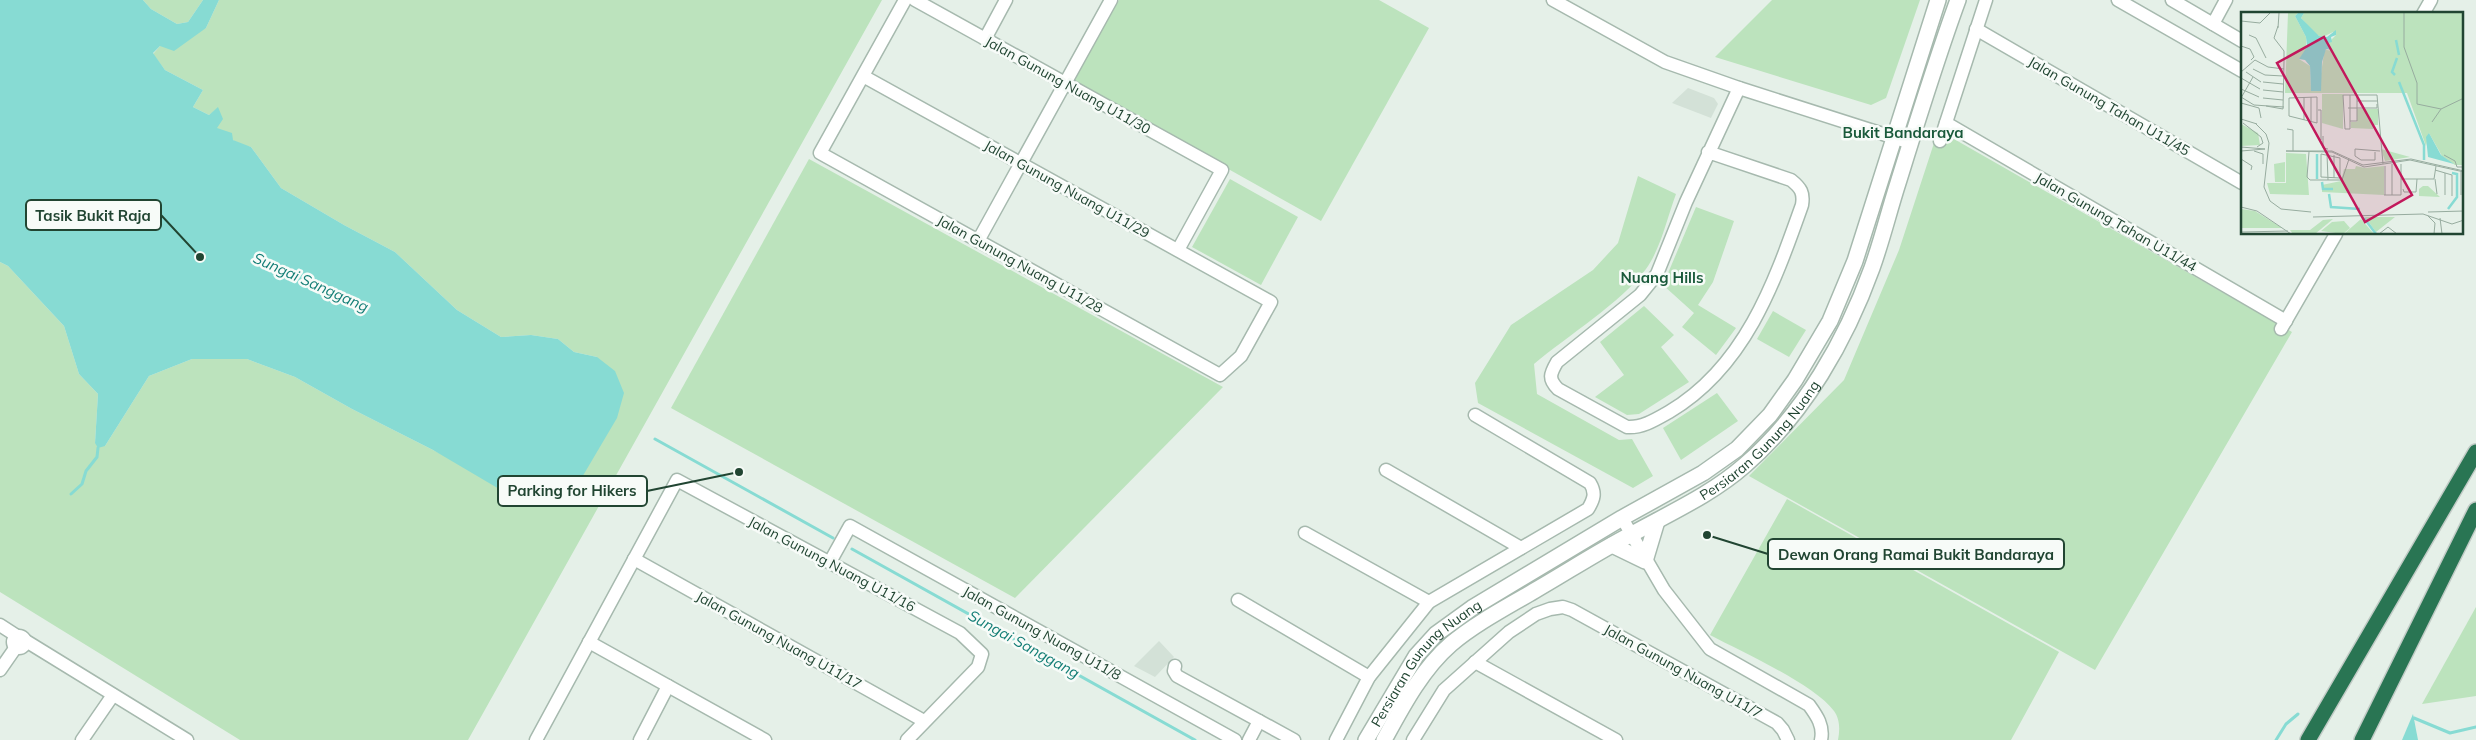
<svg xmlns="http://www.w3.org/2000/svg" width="2476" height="740" font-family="Mulish,sans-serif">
<rect width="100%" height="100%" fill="#e5f0e8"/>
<!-- built -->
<g fill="#d3e1d7">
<path d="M1688,88l26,10 4,6 -7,14 -39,-15z"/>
<path d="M1159,641l15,16 -19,20 -21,-11z"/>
</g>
<!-- green -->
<g fill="#bce3bd">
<path d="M143,0h60l-15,22 -11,2 -26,-15z"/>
<path d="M219,0h663l-414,740h-228l-240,-148v-330l8,4 56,60 15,48 19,20 -3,49 10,3 44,-70 43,-17h55l48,18 57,32 81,41 102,50 21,7 41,-150 -23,-5 -16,-13 -27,-4 -30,2 -44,-27 -62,-58 -51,-27 -63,-37 -30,-41 -11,-2 -24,-17 2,-20 -9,7 -16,-8 10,-17 -38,-20 -12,-16 7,-8 46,-18z"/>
<path d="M1119,0h260l50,28 -108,193 -248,-139z"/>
<path d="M1772,0h148l-34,98 -15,7 -156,-48z"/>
<path d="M1954,139l338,193 -197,338 -346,-194 95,-96 55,-130 36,-110z"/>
<path d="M809,159l414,228 -208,211 -344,-190z"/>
<path d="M1638,176l38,18c-9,24 -15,54 -30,75 -25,34 -79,67 -112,95l3,30 82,46 13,-1 21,37 -20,12 -155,-85 -3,-20 36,-58 82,-55 25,-27z"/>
<path d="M1230,179l68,38 -37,68 -69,-38z"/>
<path d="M1696,207l38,14 -21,61 -15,23 38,23 -20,27 -34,-28 12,-14 -31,-28z"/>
<path d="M1644,306l30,29 -13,12 28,35 -50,32 -12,1 -32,-18 29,-22 -24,-33z"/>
<path d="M1773,311l33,19 -17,27 -32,-18z"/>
<path d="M1717,393l21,28 -57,39 -18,-32z"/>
<path d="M1787,499l272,153 -48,88h-173c2,-10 2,-21 -4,-29 -20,-27 -92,-59 -124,-76z"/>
<path d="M2476,607v89l-54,8z"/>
</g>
<!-- water -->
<g fill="#87dbd3">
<path d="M0,0h143l8,9 26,15 11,-2 15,-22h16l-13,28 -32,23 -14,-5 -7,7 12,17 38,20 -10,17 16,8 9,-8 5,12 -6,9 15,5 1,7 18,7 30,41 63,37 51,27 62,58 44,27 30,-2 27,4 16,13 23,5 18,14 9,22 -7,25 -36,61 -25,28 -50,-14 -73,-43 -81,-41 -57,-32 -48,-18h-55l-43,17 -44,70 -7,2 -3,-5 3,-49 -19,-20 -15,-48 -56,-60 -8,-4z"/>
<path d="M2413,714l5,26h-16z"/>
</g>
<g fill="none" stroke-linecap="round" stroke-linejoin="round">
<!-- stream -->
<g stroke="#87dbd3" stroke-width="3">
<path d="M655,439l178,99"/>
<path d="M71,494l11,-10 4,-13 11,-14 1,-9"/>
<path d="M852,549l343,191"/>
<path d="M2414,718l36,15 26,-6"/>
<path d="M2276,740l10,-16 12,-10"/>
</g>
<defs>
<g id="minor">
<path d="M915,0l307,170 -44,80"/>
<path d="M1553,0l112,62 74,26 172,55"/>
<path d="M2118,0l124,71"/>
<path d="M2172,0l70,41"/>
<path d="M2423,14l8,-14"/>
<path d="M2213,24l13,-24"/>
<path d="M1976,29l266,154"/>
<path d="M985,39l21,-39"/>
<path d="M863,76l408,226 -30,54 -21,19 -400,-222c28,-51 57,-102 85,-153"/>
<path d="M1946,123l340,198"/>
<path d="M1940,141l46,-141"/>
<path d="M1708,152l83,28c10,8 13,13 11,25 -28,79 -57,162 -133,207 -14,8 -27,16 -42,15l-69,-38c-10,-10 -8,-15 -1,-27l83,-67 17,-21 29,-72 53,-114"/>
<path d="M978,241l133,-241"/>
<path d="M2281,329l55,-95"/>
<path d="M1386,470l135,78"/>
<path d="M1622,518l42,72 46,59 99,56c8,11 15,21 12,35"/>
<path d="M1305,533l124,69"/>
<path d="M634,559l290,162"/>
<path d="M830,562l20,-36 385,214"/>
<path d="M1238,600l131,77"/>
<path d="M0,625l17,11"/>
<circle cx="19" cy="642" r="6"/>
<path d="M26,641l161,99"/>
<path d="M589,642l176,98"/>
<path d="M1475,662l141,78"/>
<path d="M1175,666l-1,5 3,5 117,64"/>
<path d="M0,670l16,-23"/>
<path d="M82,740l31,-45"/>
<path d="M536,740l141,-260 283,153 22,21 -4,13 -71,73"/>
<path d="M640,740l28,-54"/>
<path d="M1249,740l10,-19"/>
<path d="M1336,740l33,-63 60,-75 159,-93c6,-10 8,-16 2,-26l-115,-68"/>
<path d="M1413,740l31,-50 65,-58 27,-18 14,-5 13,-2 9,3 205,113 6,7 5,10"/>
</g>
<g id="tertiary">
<path d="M1612,545l33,16 12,-40"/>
<path id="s1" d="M1366,740l50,-84 20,-22 36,-26 150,-90 81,-45 34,-24 33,-34 25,-35 35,-59 25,-60 83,-261"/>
<path id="s2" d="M1384,740c18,-33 38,-71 67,-96 25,-21 56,-37 83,-53 33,-19 65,-40 98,-57 40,-22 80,-40 113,-69 59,-51 101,-125 127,-197 10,-28 17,-57 26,-85 19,-61 38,-123 60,-183"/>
</g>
<g id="motorway">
<path d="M2308,740l168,-288"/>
<path d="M2362,740l114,-230"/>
</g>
</defs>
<!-- minor casing -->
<use href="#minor" stroke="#a6b9ae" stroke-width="15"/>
<!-- tertiary casing -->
<use href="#tertiary" stroke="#a6b9ae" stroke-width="18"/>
<!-- motorway casing -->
<use href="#motorway" stroke="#c1cbc6" stroke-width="18"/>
<!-- minor -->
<use href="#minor" stroke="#fff" stroke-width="12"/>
<!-- tertiary -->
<use href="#tertiary" stroke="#fff" stroke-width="15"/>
<!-- motorway -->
<use href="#motorway" stroke="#297553" stroke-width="15"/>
</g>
<g text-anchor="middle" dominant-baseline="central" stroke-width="5" stroke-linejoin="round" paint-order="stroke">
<!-- street labels -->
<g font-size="14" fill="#214532" stroke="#f7fbf8">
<text transform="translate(1068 85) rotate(29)">Jalan Gunung Nuang U11/30</text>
<text transform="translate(2109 106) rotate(30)">Jalan Gunung Tahan U11/45</text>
<text transform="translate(1067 189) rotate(29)">Jalan Gunung Nuang U11/29</text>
<text transform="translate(2116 222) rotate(30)">Jalan Gunung Tahan U11/44</text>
<text transform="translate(1020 264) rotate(29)">Jalan Gunung Nuang U11/28</text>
<text stroke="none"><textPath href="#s2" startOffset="490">Persiaran Gunung Nuang</textPath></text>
<text transform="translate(832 564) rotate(28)">Jalan Gunung Nuang U11/16</text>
<text transform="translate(1042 633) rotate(29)">Jalan Gunung Nuang U11/8</text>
<text transform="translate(779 640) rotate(29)">Jalan Gunung Nuang U11/17</text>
<text stroke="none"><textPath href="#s1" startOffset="99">Persiaran Gunung Nuang</textPath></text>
<text transform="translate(1683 671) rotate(29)">Jalan Gunung Nuang U11/7</text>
</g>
<!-- neighbourhood labels -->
<g font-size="15" font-weight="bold" fill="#1a5a3b" stroke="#f7fbf8">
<text x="1903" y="132">Bukit Bandaraya</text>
<text x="1662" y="277">Nuang Hills</text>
</g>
<!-- water labels -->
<g font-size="15" font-style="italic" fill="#127d75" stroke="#f7fbf8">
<text transform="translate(311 282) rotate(24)">Sungai Sanggang</text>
<text transform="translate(1024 644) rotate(29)">Sungai Sanggang</text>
</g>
</g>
<!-- overview -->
<g transform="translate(2241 12)">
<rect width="222" height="222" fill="#e5f0e8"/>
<path d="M47,1h10l-3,3 11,21v16l-7,6 11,7 1,24 9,-9 4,-28 2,-4 1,1 6,1 -4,-2 -1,-6 8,-8 -3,-3 -10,5 -7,-2 -15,-17 3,-5h159v152h-8l-13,-9 -13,-23 -3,13 -19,-53h-122zM81,82h21v35l-21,-6zM116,97h21v16h-5v4l-22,-1v-6h6zM0,112l17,9 2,12 -19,1zM140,137l29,8 -25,4zM45,141l20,1 3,41 -39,-1 -3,-11h19zM44,150v20h-10l-1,-18zM115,154l9,2 19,-2v29l-62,-3v-7l19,-4 3,-12h11zM182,174h5l12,11 -21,-1v-7zM0,197l14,2 27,17h-41zM124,205h30l-19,15zM92,207l-18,15h-22l-3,-4h20l13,-10zM120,207l13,15h-29v-1zM103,209l6,7 -7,6 -22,-3 11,-9z" fill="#bce3bd"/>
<path d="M57,1h6l-3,5 18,18 8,1 9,-7v5l-5,2 1,5 -4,1 1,6 5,1 -8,-1 -4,13 -1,29h-10l-1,-25 -5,-6 -6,-1 8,-12 -1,-10 -11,-21zM188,121l12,22 13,9 -26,-7 -2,-20z" fill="#87dbd3"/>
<path fill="none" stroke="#87dbd3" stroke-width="2.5" d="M155,28l3,15M154,63l-3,-3 5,-14M158,70l25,63v15M76,142v25M81,170l1,7h10M88,182l2,13 29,2M207,197l9,-12v-23l-5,-1M123,206l12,16"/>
<path fill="none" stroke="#97ac9f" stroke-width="1" d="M163,1v34l13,36v21l24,5M0,9l19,2 10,-10M37,14l-4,12 10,13v10M37,16l1,-15M8,23l7,3 10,20M0,34l9,3 4,8 -3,3M12,57l12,6 18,1M0,60l14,-12 13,7 16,2M5,60l15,10M0,66l19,11M22,70l20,2M0,77l18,8M22,78l20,2M109,83v34h-5l-2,-34h34M136,83l6,69M0,85l13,8 30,2M76,85v26l-28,-7v-18zM0,86l12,-21M22,86l20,2M116,89h20M0,91l18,5 2,10M25,94l17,3 1,-48M107,96h29v-4M77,98h3v30M0,107l16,5M63,108v-23M109,109h7v-26M70,110v-25M191,110l9,-13 23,-11M2,111l18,14 2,6 -6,4M14,111l11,11 3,9 -5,44 6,14 11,8 30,3M46,117l6,1v21M82,124v12l5,1M0,135l24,2 -24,2M13,139l9,3v10M68,140l-2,25 3,3h32l7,-21M134,140v8h-14l-6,-4v-7l25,2M80,142l19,4v20l-19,-1zM86,142l1,26M203,143l11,6 2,6h7M0,147l11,7 -1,4M194,158l17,5v21M220,159v24M223,159l-53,-12 -48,6 -31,-14h-46l46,1 32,15 46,-7 54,12M204,161v22M93,166v-23M160,167h33l2,-13M194,167l2,15M162,177l1,3h12l1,-13M143,183h17v-31M144,183v-29M151,183v-31M0,195l16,4 34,23M187,200l36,-1M187,204l7,7 -1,11M72,205l110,-3 29,10 12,-4M199,206l2,16M0,220l47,-1M138,222l9,-7 9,7"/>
<path fill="#c2185b" fill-opacity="0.15" stroke="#c2185b" stroke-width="2.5" d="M83,25l88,158 -47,27 -88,-159z"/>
<rect width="222" height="222" fill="none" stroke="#214532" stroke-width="2.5"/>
</g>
<!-- callouts -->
<path fill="none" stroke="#214532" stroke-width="2" d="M200 257L161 215M739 472L647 491M1707 535L1768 554"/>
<g fill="#214532" stroke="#f7fbf8" stroke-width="2">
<circle cx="200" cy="257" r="5"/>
<circle cx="739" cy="472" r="5"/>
<circle cx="1707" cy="535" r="5"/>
</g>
<g fill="#f7fbf8" stroke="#214532" stroke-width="2">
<rect x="26" y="200" width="135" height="30" rx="5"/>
<rect x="498" y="476" width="149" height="30" rx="5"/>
<rect x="1768" y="539" width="296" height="30" rx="5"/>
</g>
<g font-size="15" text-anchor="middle" font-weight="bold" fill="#214532">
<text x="93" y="221">Tasik Bukit Raja</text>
<text x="572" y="496">Parking for Hikers</text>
<text x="1916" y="560">Dewan Orang Ramai Bukit Bandaraya</text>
</g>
</svg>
